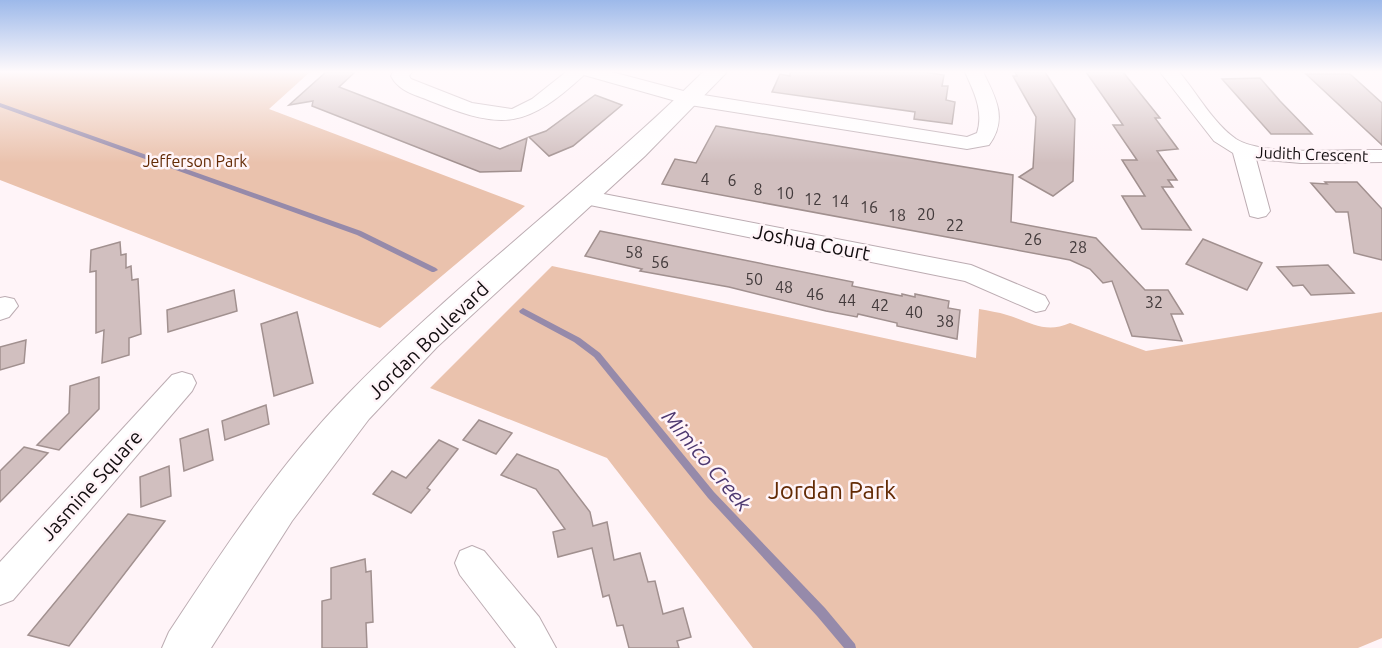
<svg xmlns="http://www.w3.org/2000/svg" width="1382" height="648" font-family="Ubuntu,sans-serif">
<rect width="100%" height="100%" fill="#fff4f8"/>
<!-- green -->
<g fill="#eac2ad">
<path d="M0,72h310l-41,37 256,97 -145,122 -380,-148z"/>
<path d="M552,266l424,92 3,-49c10,2 19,3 28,6 24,7 38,19 63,8l76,28 236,-39v326l-24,10h-605l-146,-190 -177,-70z"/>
</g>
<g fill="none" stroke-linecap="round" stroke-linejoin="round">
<!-- stream -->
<g fill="#968aaa" fill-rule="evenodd">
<path d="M0,103l361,128 75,37 2,2 -4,2h-2l-75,-37 -357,-128z"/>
<path d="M523,308l57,30 20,15 114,139 111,116 30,36 1,4h-12l-27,-32 -109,-118 -114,-141 -20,-15 -54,-29 -1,-2z"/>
</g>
</g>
<!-- building -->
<g fill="#d1bfbf" stroke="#a1908f" stroke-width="1.5">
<path d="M326,72h29l-16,15 161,62 27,-11 -6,33 -41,1 -168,-66 1,-5 -24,4z"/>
<path d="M790,72h135l19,3 -2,11h6l-2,14 9,2 -3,22 -38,-5 1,-7 -143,-20 8,-18 10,2z"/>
<path d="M1015,72h30l30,47 -2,62 -20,15 -34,-19 14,-9 3,-51 -23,-41h4z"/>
<path d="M1086,72h37l37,46h-5l23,31 -21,2 20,29h-9l5,7h-11l29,43 -49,-1 -20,-33h23l-23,-36h15l-24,-35h10z"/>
<path d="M1306,74h44l32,29v42z"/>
<path d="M1260,78l20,23 32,33h-41l-49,-55z"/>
<path d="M595,95l27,10 -49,41 -24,10 -20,-19 17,-6z"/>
<path d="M716,126l297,49 -2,47 85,16 49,52h23l15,24h-12l11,27 -50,-5 -20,-55 -9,2 -13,-14 -20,-9 -408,-76 13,-25 21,4z"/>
<path d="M1325,182h32l25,27v51l-28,-7 -6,-41h-12l-25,-29 16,1z"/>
<path d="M600,231l253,51 -1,4 50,10v-2l13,3v-3l34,7 -1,7 12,2 -3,29 -60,-13v-3l-39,-9 -1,3 -31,-6 -97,-24 -89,-16 2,-2 -57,-13z"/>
<path d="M1203,239l59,24 -15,27 -61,-26z"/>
<path d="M120,242l1,13 5,-1v14l5,-2 1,14 6,-1 3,55 -12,4v17l-27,8 2,-33 -8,3v-62l-6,1 1,-22z"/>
<path d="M1328,265l26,28 -43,2 -8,-10 -10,1 -16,-19z"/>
<path d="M234,290l3,21 -69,21 -1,-22z"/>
<path d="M297,312l16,71 -39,13 -13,-72z"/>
<path d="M26,340l-2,23 -24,7v-23z"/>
<path d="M99,377v32l-40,41 -22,-5 32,-32 1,-27z"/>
<path d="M266,405l3,19 -44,16 -3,-19z"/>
<path d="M479,420l33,13 -16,21 -33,-14z"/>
<path d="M208,429l5,31 -29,11 -4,-32z"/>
<path d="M439,440l19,9 -31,39 3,2 -19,23 -38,-19 19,-23 14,7z"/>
<path d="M24,447l24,6 -48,49v-31z"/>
<path d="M517,454l41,16 32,42 3,14 14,-4 7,38 26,-7 8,29 7,-1 8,33 20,-6 8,29 -14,4 2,7h-50l-6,-23 -6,1 -8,-31 -6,2 -11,-49 -34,9 -5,-25 12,-3 -29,-40 -35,-14z"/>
<path d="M169,466l2,30 -30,11 -1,-30z"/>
<path d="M128,514l37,7 -96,125 -41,-11z"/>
<path d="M365,559l1,13 5,-1 2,51 -7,1 1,25h-45v-47l9,-2v-31z"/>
</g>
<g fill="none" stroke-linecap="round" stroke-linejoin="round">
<defs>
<g id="minor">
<path d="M393,72h19l-3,4 2,3 61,24 40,6 20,-10 34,-27h46l79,21 276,44 10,-4c7,-22 -3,-41 -12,-61h18c13,26 25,47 6,73l-22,4 -277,-44 -106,-30c-57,52 -79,56 -151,27 -16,-7 -34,-10 -42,-26z"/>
<path d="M1160,72h19c18,21 34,51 57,67 28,18 111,10 146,11v12l-81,1 -45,-4 14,52 -4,5 -8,2 -8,-2 -17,-63 -19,-12z"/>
<path d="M583,190l388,75 74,31 4,7 -4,7 -9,2 -71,-31 -390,-79 -3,-5 3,-5z"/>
<path d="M5,297l9,2 4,7 -9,11 -9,3v-22z"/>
<path d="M182,372l10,3 4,8 -4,8 -179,209 -13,5v-43l172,-187z"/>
<path d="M472,546l12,5 55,66 17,31h-40l-56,-73 -5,-12 5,-12z"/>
</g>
<path id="tertiary" d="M703,72h24l-82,84 -208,191 -68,72 -77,102 -81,127h-49l7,-16c54,-82 109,-166 177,-236 112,-116 243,-211 357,-324z"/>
</defs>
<!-- minor casing -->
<use href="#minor" stroke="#bcacb2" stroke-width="2"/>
<!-- tertiary casing -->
<use href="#tertiary" stroke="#bcacb2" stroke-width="2"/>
<!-- minor -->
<use href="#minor" fill="#fff" fill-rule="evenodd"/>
<!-- tertiary -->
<use href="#tertiary" fill="#fff" fill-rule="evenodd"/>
</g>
<!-- sky -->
<linearGradient id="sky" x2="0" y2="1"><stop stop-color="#9db9ea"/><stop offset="0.44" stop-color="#fffafc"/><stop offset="1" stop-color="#fffafc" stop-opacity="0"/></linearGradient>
<rect width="1382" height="163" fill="url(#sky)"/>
<g text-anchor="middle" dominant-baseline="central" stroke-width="5" stroke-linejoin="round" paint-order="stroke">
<!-- far-street labels -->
<g font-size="16" fill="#120d0f" stroke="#fff4f8">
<text transform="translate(1312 154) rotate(2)">Judith Crescent</text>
</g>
<!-- far-park labels -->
<g font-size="16" fill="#632a04" stroke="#fff4f8">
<text x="195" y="161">Jefferson Park</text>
</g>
<!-- number labels -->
<g font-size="16" fill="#423a3b">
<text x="705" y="179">4</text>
<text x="732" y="180">6</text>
<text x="758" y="189">8</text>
<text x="785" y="193">10</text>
<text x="813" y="199">12</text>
<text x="840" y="201">14</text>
<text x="869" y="207">16</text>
<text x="926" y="214">20</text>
<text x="897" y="215">18</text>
<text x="955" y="225">22</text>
<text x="1033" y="239">26</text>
<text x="1078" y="247">28</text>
<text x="634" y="252">58</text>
<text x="660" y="262">56</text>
<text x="754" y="279">50</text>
<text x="784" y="287">48</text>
<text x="815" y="294">46</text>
<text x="847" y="300">44</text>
<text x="1154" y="302">32</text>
<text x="880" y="305">42</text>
<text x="914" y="312">40</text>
<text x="945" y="321">38</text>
</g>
<!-- street labels -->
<g font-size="20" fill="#120d0f" stroke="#fff4f8">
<text transform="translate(812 242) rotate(11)">Joshua Court</text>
<text transform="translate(428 340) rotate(-44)">Jordan Boulevard</text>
<text transform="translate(91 485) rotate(-48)">Jasmine Square</text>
</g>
<!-- water labels -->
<g font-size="21" font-style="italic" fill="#4d3870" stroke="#fff4f8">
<text transform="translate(707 460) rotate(50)">Mimico Creek</text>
</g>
<!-- near-park labels -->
<g font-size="24" fill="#632a04" stroke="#fff4f8">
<text x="832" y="490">Jordan Park</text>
</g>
</g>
</svg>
